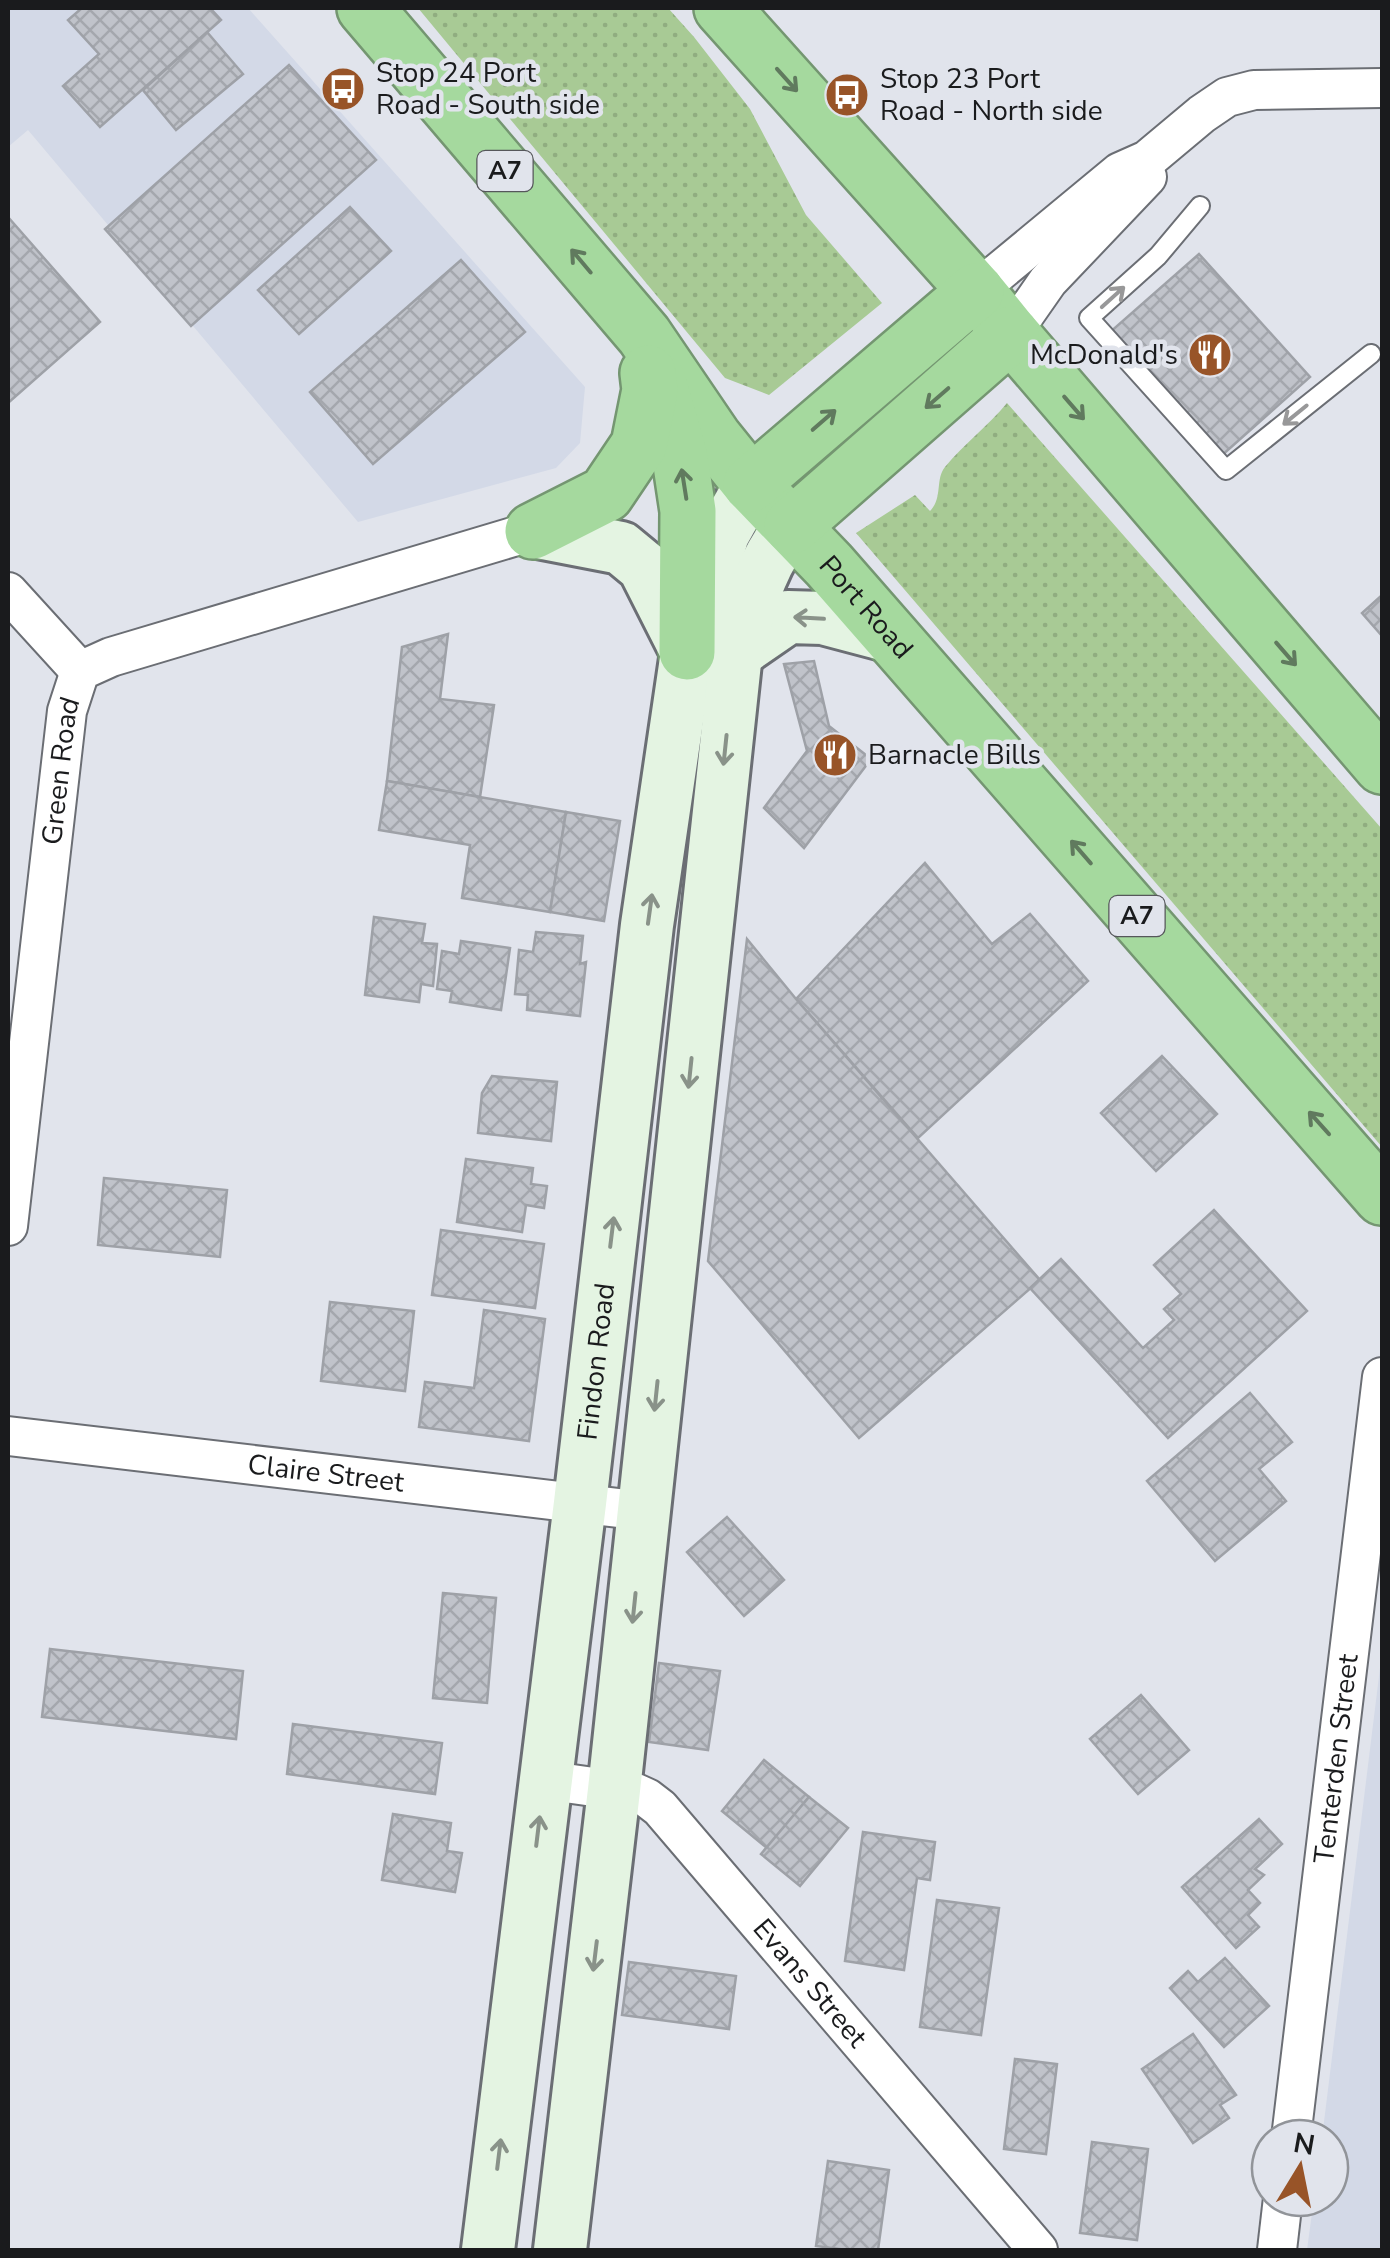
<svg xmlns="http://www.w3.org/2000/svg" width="1390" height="2258" font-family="'Nunito Sans',sans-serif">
<defs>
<pattern id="grass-dots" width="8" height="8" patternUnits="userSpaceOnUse" patternTransform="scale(2.5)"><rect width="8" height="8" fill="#a8ca95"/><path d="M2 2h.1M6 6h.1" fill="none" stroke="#90ad80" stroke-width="1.8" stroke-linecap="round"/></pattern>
<pattern id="building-cross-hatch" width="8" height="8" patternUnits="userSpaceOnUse" patternTransform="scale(2.5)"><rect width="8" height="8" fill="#c0c3ca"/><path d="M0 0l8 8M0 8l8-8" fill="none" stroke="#a4a7ad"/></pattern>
</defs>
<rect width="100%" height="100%" fill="#e1e4ec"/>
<!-- built -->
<g fill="#d3d9e7">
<path d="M8,8h240l337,379 -5,56 -24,25 -198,54 -330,-392 -20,17z"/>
<path d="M1382,1652v598h-75l7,-52h16v-60h-8z"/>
</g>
<!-- grass -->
<g fill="url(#grass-dots)">
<path d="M418,8h250l26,29 56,72 56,106 76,88 -113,92 -44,-17z"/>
<path d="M1007,403l375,426v318l-526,-614 59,-38 15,16c13,-13 5,-32 15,-44 19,-23 43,-41 62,-64z"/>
</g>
<!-- building -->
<g fill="url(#building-cross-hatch)" stroke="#9ea1a7" stroke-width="2.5">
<path d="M82,8h128l11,12 -121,107 -37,-41 36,-32 -31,-34z"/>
<path d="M207,32l36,42 -67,56 -33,-40z"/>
<path d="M289,65l87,95 -185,166 -86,-97z"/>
<path d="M350,207l41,44 -92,83 -41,-44z"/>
<path d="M8,217l92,105 -92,81z"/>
<path d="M1199,254l111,123 -90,80 -111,-124z"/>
<path d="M461,260l64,72 -152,132 -63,-72z"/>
<path d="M1382,595v41l-20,-23z"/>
<path d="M448,634l-8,65 54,6 -14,92 -93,-16 15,-134z"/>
<path d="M814,661l15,65 42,33 -67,89 -40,-40 43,-57 -23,-87z"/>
<path d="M387,781l179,31 -16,100 -88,-14 8,-53 -91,-15z"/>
<path d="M566,812l54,9 -16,100 -54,-9z"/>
<path d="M925,863l67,81 38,-30 58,67 -170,157 -122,-139z"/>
<path d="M374,917l51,7 -3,19 15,1 -4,42 -12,-2 -2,18 -54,-7z"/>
<path d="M536,932l47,4 -3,28 6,-2 -6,54 -53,-6 1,-15 -13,-1 4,-44 14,2z"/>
<path d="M747,939l49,60 244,281 -181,158 -151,-177z"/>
<path d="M461,941l49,7 -9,62 -51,-8 2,-11 -15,-2 5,-38 17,3z"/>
<path d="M1162,1056l55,58 -61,57 -55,-58z"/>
<path d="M492,1076l65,6 -6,59 -73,-8 4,-40z"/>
<path d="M466,1159l67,9 -2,16 16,2 -3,22 -18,-3 -4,27 -65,-10z"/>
<path d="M104,1178l123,12 -7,67 -122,-12z"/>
<path d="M1214,1210l93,101 -139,127 -138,-150 31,-29 82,89 31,-28 -10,-11 17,-15 -27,-29z"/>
<path d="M441,1230l103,14 -9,64 -103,-13z"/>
<path d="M330,1302l84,9 -9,80 -84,-10z"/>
<path d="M484,1310l61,9 -16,122 -110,-14 6,-45 49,6z"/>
<path d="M1250,1393l42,49 -33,27 27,32 -71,60 -68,-80z"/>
<path d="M727,1517l57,63 -40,36 -57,-64z"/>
<path d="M443,1593l53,5 -9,105 -54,-5z"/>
<path d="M50,1649l193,22 -7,68 -194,-22z"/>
<path d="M659,1663l61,8 -12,79 -59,-8z"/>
<path d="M1141,1695l48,55 -51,44 -48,-55z"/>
<path d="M293,1724l149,19 -7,51 -148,-20z"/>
<path d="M764,1760l45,37 -42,51 -45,-37z"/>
<path d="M809,1797l39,31 -48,58 -39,-32z"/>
<path d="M393,1814l58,9 -4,28 15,2 -7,39 -73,-12z"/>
<path d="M1259,1819l23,25 -27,25 9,6 -16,15 12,13 -12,12 11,12 -23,21 -54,-61z"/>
<path d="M863,1832l72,10 -5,38 -13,-2 -13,92 -59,-9z"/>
<path d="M937,1900l62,8 -18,127 -61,-8z"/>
<path d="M1225,1958l44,48 -45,41 -54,-59 18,-17 10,11z"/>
<path d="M629,1962l107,14 -7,53 -107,-14z"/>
<path d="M1193,2034l43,61 -16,10 9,13 -36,25 -51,-74z"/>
<path d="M1015,2059l42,5 -11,90 -42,-5z"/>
<path d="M1092,2142l56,7 -11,91 -57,-7z"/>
<path d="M828,2161l61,9 -11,80h-31l-31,-4z"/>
</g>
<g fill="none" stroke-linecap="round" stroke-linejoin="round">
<defs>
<path id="lane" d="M1200,206l-42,50 -69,62 137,152 145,-116"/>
<g id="street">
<path d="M976,291l144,-119 27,-12 55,-46 25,-17 27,-7 128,-2"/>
<path d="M1011,334l37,-53 99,-104"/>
<path d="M8,592l72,79"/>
<path id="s1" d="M8,1226l59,-515 13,-40 31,-14 422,-126"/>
<path id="s2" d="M8,1436l636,75"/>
<path id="s3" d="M544,1780l92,13 11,5 13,10 378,442"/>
<path id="s4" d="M1291,2138l91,-761"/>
<path d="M1277,2250l6,-52"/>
</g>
<g id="secondary">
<path d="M533,531l88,17 23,19 43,85"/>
<path d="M736,653l52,-36 35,1 68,18"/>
<path id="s5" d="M488,2250l92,-747 67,-578 40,-273 36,-118 28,-50"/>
<path d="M560,2250l54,-460 122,-1137c13,-43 25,-93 56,-127"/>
</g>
<g id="highway">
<path id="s6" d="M365,8l279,327 70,103 37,46 78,81 553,632"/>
<path d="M722,8l254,283 35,43 371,432"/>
<path d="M658,381l22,77 8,53 -1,141"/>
<path d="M751,484l225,-193"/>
<path d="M792,526l219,-192"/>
<path d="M533,531l73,-37 33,-49 11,-55 -2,-17"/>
</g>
</defs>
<!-- lane casing -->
<use href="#lane" stroke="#6b6e74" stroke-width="22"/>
<!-- street casing -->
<use href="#street" stroke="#6b6e74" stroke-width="42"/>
<!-- secondary casing -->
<use href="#secondary" stroke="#6b6e74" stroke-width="58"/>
<!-- highway casing -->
<use href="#highway" stroke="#749671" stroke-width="60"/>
<!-- lane -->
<use href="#lane" stroke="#fff" stroke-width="18"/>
<!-- street -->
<use href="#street" stroke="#fff" stroke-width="38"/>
<!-- secondary -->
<use href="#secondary" stroke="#e4f4e2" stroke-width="52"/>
<!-- highway -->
<use href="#highway" stroke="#a5d99e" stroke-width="55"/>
</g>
<!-- one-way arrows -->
<defs><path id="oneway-shaft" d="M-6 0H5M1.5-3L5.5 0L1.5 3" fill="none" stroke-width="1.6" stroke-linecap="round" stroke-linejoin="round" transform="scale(2.5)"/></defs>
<g stroke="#607a5e">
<use href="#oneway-shaft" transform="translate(787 80) rotate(48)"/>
<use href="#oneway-shaft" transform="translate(581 261) rotate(-130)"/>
<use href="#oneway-shaft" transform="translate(937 398) rotate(139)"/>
<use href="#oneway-shaft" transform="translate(1074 408) rotate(49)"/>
<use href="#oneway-shaft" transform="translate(824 420) rotate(-41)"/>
<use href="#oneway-shaft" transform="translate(684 484) rotate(-99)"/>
<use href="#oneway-shaft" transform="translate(1286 654) rotate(49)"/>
<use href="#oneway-shaft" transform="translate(1081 852) rotate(-131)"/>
<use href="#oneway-shaft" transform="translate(1319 1123) rotate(-132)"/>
</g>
<g stroke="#989899">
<use href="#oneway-shaft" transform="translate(1113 297) rotate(-42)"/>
<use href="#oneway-shaft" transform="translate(1295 415) rotate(141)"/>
</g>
<g stroke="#899289">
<use href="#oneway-shaft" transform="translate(809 618) rotate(-177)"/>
<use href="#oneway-shaft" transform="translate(725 750) rotate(96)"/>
<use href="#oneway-shaft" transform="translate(650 909) rotate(-82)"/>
<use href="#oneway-shaft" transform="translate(690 1073) rotate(96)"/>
<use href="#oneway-shaft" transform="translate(612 1232) rotate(-83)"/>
<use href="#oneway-shaft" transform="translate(656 1396) rotate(96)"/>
<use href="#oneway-shaft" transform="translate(634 1608) rotate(96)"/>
<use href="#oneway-shaft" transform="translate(538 1831) rotate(-83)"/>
<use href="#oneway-shaft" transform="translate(595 1956) rotate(97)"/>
<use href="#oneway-shaft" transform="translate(499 2154) rotate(-83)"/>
</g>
<!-- icons -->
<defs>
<symbol id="bus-disc" viewBox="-11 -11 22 22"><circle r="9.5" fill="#985428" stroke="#e1e4ec"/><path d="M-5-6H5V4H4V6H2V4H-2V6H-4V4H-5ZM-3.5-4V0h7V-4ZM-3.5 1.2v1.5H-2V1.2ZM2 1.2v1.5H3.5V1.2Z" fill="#fff"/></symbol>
<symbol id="restaurant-disc" viewBox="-11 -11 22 22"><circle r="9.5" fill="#985428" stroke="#e1e4ec"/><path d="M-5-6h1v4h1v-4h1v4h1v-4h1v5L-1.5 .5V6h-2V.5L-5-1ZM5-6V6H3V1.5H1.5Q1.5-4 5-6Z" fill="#fff"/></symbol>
</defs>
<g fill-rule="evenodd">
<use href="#bus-disc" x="318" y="64" width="50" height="50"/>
<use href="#bus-disc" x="822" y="70" width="50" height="50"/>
<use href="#restaurant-disc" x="1185" y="330" width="50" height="50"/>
<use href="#restaurant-disc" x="810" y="730" width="50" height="50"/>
</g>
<g text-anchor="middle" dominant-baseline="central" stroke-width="9" stroke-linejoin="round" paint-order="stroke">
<!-- shield labels -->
<g fill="#e1e4ec" stroke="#56575b" stroke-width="2.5">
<rect x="477.5" y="151" width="55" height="40" rx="8"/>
<rect x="1109.5" y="896" width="55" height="40" rx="8"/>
</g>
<g font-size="25" font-weight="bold" fill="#1a1b1d">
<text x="505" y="171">A7</text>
<text x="1137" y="916">A7</text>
</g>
<!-- poi labels -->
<g font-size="28" fill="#1a1b1d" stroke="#e1e4ec" text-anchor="start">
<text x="376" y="73">Stop 24 Port<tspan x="376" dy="32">Road - South side</tspan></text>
<text x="880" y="79">Stop 23 Port<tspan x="880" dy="32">Road - North side</tspan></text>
<text x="1178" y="355" text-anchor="end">McDonald's</text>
<text x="868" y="755">Barnacle Bills</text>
</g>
<!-- street labels -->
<g font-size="28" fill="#1a1b1d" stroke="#e1e4ec">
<text stroke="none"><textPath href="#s6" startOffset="782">Port Road</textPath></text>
<text stroke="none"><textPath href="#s1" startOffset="458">Green Road</textPath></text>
<text stroke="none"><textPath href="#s5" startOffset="895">Findon Road</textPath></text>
<text stroke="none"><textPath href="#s2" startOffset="320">Claire Street</textPath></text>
<text stroke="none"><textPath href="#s4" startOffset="382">Tenterden Street</textPath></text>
<text stroke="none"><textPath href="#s3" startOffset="352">Evans Street</textPath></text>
</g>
</g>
<!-- border -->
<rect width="1390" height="2258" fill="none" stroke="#1a1b1d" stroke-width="20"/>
<!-- north arrow -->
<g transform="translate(1300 2168) rotate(10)"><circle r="48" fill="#e1e4ec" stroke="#919499" stroke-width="2.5"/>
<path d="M0-8L18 38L0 25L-18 38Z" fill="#985428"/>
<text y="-15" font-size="28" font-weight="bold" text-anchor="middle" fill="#1a1b1d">N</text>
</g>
</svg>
